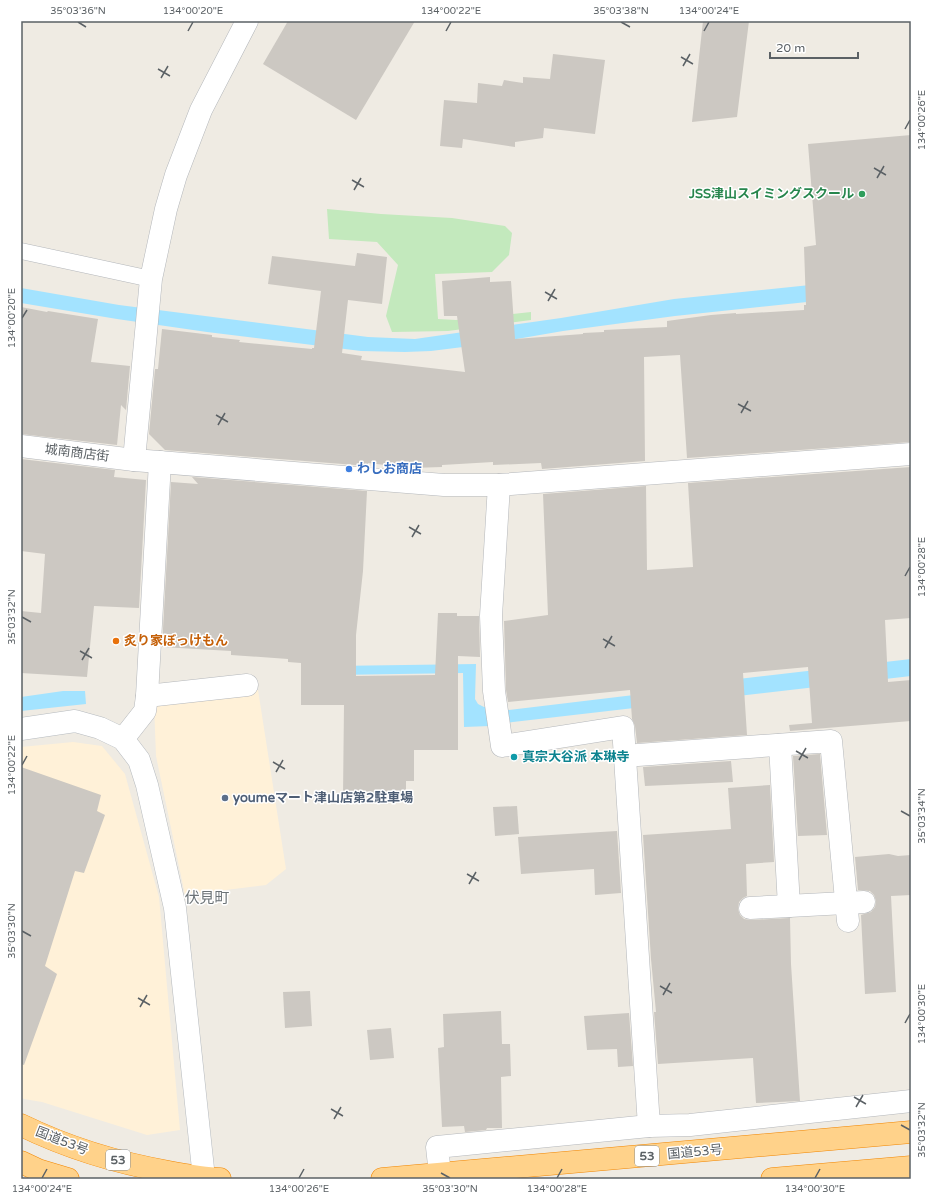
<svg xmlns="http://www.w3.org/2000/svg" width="932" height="1200" font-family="'Varela Round','Noto Sans JP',sans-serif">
<rect width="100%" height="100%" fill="#efebe3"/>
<!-- commercial -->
<g fill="#fff1d8">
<path d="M258,690l28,179 -20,16 -81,10 -29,-139 -2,-52z"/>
<path d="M73,742l29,4 23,28 34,123 21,233 -33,5 -105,-33 -18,-3 -3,-2v-350z"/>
</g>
<!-- green -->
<path fill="#c3e9bd" d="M327,209l54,5 71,4 53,8 7,7 -3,22 -17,17 -57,2 3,45 18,1 75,-8v8l-83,11 -56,1 -6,-16 12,-51 -21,-23 -48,-3z"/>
<!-- water -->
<g fill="#a3e3ff">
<path d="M911,276v15l-236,25 -112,15 -76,13 -56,7 -26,1 -44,-1 -154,-19 -90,-13 -96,-16v-15l98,17 249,32 47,2 146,-21 113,-19 165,-17z"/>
<path d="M911,659v17l-398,46 -23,4 -26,1 -1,-54 -128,2 -1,-9 142,-2 -1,35 3,5 6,3 5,-1 20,4 175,-21 11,-5z"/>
<path d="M63,691h22l1,13 -65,7v-14z"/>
</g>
<!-- building -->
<g fill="#ccc8c2">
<path d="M288,21h127l-59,99 -93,-56z"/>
<path d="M703,21h46l-12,96 -45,5z"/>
<path d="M553,54l52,6 -10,74 -51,-6 -1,10 -28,4v5l-52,-8 -1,9 -22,-2 4,-46 33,3 1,-20 24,3 2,-6 19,3v-6l27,2z"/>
<path d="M911,135v307l-224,16 -7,-103 -36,2 1,104 -103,8 -1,-6 -48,2v-3l-51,3v2l-31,1 -43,-5v3l-203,-16 -16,-16 6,-65h3l4,-40 50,6v2l28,3 -1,2 73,7v-1h2l7,-57 -53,-7 4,-28 83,10 2,-13 30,4 -5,47 -34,-4 -6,53 20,3 -1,4 104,12 -8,-56h-13l-2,-35 48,-4v5l21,-1 4,58 68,-5v-1l21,-1v-2l63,-3v-6l44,-6 25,-2v1l68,-4v-5h2l-2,-58 12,-2 -8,-101z"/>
<path d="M21,307l26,5 1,-1 50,8 -7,43 39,4 -4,44 -5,-5 -4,40 -96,-11z"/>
<path d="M21,459l94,11 -1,7 32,3 -7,128 -45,-2 -7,71 -66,-4v-62l20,2 4,-59 -24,-3z"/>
<path d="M911,467v151l-26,2 3,62 23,-2v41l-121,10 -1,-6 23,-2 -4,-56 -65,6 4,62 -110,8 -2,-17 -3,-7 -2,-29 -122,12 -2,-12 -2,-69 44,-6 -5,-121 103,-8 1,84 46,-3 -5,-84z"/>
<path d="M192,477l175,14 -4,80 -7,64v41l79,-1 3,-62h19v3h22l1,41 -22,-1v94h-44v31h-8v16l-63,-1 1,-91h-43v-42l-13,-1v-3l-57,-4v-4l-69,-4 9,-165 27,2z"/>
<path d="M820,754l7,81 -29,1 -5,-80z"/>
<path d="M731,761l2,21 -88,4 -2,-19z"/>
<path d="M21,767l80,28 -4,16 8,4 -21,58 -9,-2 -30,95 12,8 -33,91 -3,-1z"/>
<path d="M770,785l4,77 -28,2 1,32 -4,2 -4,4 -1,7 2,6 4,4 6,1 40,-2 1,46 9,137 -44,2 -3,-45 -95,6 -4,-52h2l-5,-53 -8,-124 88,-6 -3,-41z"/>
<path d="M517,806l2,28 -24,2 -2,-29z"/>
<path d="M617,831l4,62 -26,2 -1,-26 -73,5 -3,-37z"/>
<path d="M889,854l9,2 13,-1v40l-20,1 5,96 -31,2 -4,-79 10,-3 4,-5 1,-6 -2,-6 -4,-4 -12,-1 -3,-33z"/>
<path d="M310,991l2,35 -27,2 -2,-36z"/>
<path d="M501,1011l1,33h8l1,32 -10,1 1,51h-15l-1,2 -21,2 -1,-6 -22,1 -4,-79 6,-1 -1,-33z"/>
<path d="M629,1013l4,53 -15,1 -1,-18 -30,1 -3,-34z"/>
<path d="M391,1028l3,30 -24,2 -3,-30z"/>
</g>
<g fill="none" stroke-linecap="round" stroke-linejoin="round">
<defs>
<path id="lane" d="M21,251l130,28"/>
<g id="street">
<path d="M21,446l113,14 310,25h55l412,-31"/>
<path d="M134,460l17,-181 15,-70 10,-34 25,-65 46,-89"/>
<path d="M499,485l-8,131 3,75 8,55 121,-19 26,399"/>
<path d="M147,696l100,-11"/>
<path d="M123,739l22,-28 2,-15 13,-234"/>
<path d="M780,745l9,161"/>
<path d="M624,756l207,-15 17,180"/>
<path d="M750,908l114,-6"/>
<path d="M440,1174l-3,-27 212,-21 41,-1 221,-24"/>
</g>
<path id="secondary" d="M21,729l54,-8 25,7 23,11 16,21 8,25 28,123 29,270"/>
<g id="highway">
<path d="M21,1125c47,23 97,38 148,47 17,3 34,6 51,7"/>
<path d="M21,1162l17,8 30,9"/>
<path d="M382,1179l529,-47"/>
<path d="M772,1179l139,-12"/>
</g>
</defs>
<!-- lane casing -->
<use href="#lane" stroke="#b4b7bb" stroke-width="17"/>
<!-- street casing -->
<use href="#street" stroke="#b4b7bb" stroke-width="23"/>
<!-- secondary casing -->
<use href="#secondary" stroke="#b5babf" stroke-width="23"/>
<!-- highway casing -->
<use href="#highway" stroke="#f28600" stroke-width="23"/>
<!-- lane -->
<use href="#lane" stroke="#fff" stroke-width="16"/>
<!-- street -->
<use href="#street" stroke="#fff" stroke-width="22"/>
<!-- secondary -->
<use href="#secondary" stroke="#fff" stroke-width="22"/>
<!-- highway -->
<use href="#highway" stroke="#ffd28a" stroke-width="22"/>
</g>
<!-- ticks -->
<path fill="none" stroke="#5b6165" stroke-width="1.5" d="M78,22l8,5M621,22l9,5M188,31l5,-9M446,31l5,-9M704,31l5,-9M681,57l12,7M683,66l7,-12M158,69l12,7M161,78l7,-12M905,129l5,-9M874,168l12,7M877,178l7,-12M352,180l12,7M354,190l7,-12M545,292l12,7M548,301l7,-12M22,318l5,-8M738,404l13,7M741,413l7,-12M216,415l12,7M218,425l7,-12M409,527l12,7M412,537l7,-12M905,576l5,-9M22,617l9,5M603,639l12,7M605,648l7,-12M80,651l12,7M82,660l7,-12M796,751l12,7M799,760l7,-12M273,762l12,7M22,765l5,-9M276,772l7,-12M901,811l9,5M467,874l12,7M469,884l7,-12M22,931l9,5M660,986l12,7M663,995l7,-12M138,998l12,7M140,1007l7,-12M905,1023l5,-9M854,1097l12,7M856,1107l7,-12M331,1109l12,7M334,1119l7,-12M901,1125l9,5M441,1173l9,5M42,1178l5,-9M299,1178l5,-9M557,1178l5,-9M815,1178l5,-9"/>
<!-- markers -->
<circle fill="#2e9e5b" stroke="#fff" stroke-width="1.5" cx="862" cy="194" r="4"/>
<circle fill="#3f7fe0" stroke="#fff" stroke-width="1.5" cx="349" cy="469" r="4"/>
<circle fill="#e8710a" stroke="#fff" stroke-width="1.5" cx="116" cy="641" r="4"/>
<circle fill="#0f9aa8" stroke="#fff" stroke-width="1.5" cx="514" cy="757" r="4"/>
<circle fill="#5c6f8a" stroke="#fff" stroke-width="1.5" cx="225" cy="798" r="4"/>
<g text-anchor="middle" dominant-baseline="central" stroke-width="3" stroke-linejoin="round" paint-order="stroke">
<!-- shield labels -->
<g fill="#fff" stroke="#8c9093" stroke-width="1">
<rect x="635" y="1146" width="24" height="20" rx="3"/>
<rect x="106" y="1150" width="24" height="20" rx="3"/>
</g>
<g font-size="12" font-weight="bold" fill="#5b6165">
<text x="647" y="1156">53</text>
<text x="118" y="1160">53</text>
</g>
<!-- leisure labels -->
<g font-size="13" font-weight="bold" fill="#27864d" stroke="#fff" text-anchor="end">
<text x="854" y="194">JSS津山スイミングスクール</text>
</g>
<!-- street labels -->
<g font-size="13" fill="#5b6165" stroke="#fff">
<text transform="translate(77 453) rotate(7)">城南商店街</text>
<text transform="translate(62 1141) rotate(21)">国道53号</text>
<text transform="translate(695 1152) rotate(-5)">国道53号</text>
</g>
<!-- shop labels -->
<g font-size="13" font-weight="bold" fill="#366cbe" stroke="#fff" text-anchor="start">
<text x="357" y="469">わしお商店</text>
</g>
<!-- food labels -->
<g font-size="13" font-weight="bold" fill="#c56008" stroke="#fff" text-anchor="start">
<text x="124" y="641">炙り家ぼっけもん</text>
</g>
<!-- culture labels -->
<g font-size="13" font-weight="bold" fill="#0d838f" stroke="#fff" text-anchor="start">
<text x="522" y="757">真宗大谷派 本琳寺</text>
</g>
<!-- service labels -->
<g font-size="13" font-weight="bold" fill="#4e5e75" stroke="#fff" text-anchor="start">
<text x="233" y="798">youmeマート津山店第2駐車場</text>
</g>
<!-- quarter labels -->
<g font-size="15" fill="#6c7377" stroke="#fff">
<text x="207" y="898">伏見町</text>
</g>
</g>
<!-- border -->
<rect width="932" height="1200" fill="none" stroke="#ffffff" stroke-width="44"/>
<!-- scale -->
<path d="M770 52v6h88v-6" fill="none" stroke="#5b6165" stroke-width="2"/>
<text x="776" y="52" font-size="12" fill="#5b6165" stroke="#ffffff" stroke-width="3" paint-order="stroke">20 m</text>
<rect x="22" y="22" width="888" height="1156" fill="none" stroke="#5b6165" stroke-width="1.5"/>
<g font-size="10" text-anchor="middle" fill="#5b6165">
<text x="78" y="14">35°03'36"N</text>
<text x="193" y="14">134°00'20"E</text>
<text x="451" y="14">134°00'22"E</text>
<text x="621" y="14">35°03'38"N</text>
<text x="709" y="14">134°00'24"E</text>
<text transform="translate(921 120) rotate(-90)" y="4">134°00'26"E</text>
<text transform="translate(11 318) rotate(-90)" y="4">134°00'20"E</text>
<text transform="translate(921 567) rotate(-90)" y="4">134°00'28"E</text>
<text transform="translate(11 617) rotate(-90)" y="4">35°03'32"N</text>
<text transform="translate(11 765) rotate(-90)" y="4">134°00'22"E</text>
<text transform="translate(921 816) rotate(-90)" y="4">35°03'34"N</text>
<text transform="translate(11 931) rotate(-90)" y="4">35°03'30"N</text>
<text transform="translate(921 1014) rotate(-90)" y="4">134°00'30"E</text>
<text transform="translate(921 1130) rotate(-90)" y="4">35°03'32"N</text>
<text x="42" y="1192">134°00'24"E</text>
<text x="299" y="1192">134°00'26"E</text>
<text x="450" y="1192">35°03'30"N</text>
<text x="557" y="1192">134°00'28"E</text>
<text x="815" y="1192">134°00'30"E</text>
</g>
</svg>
